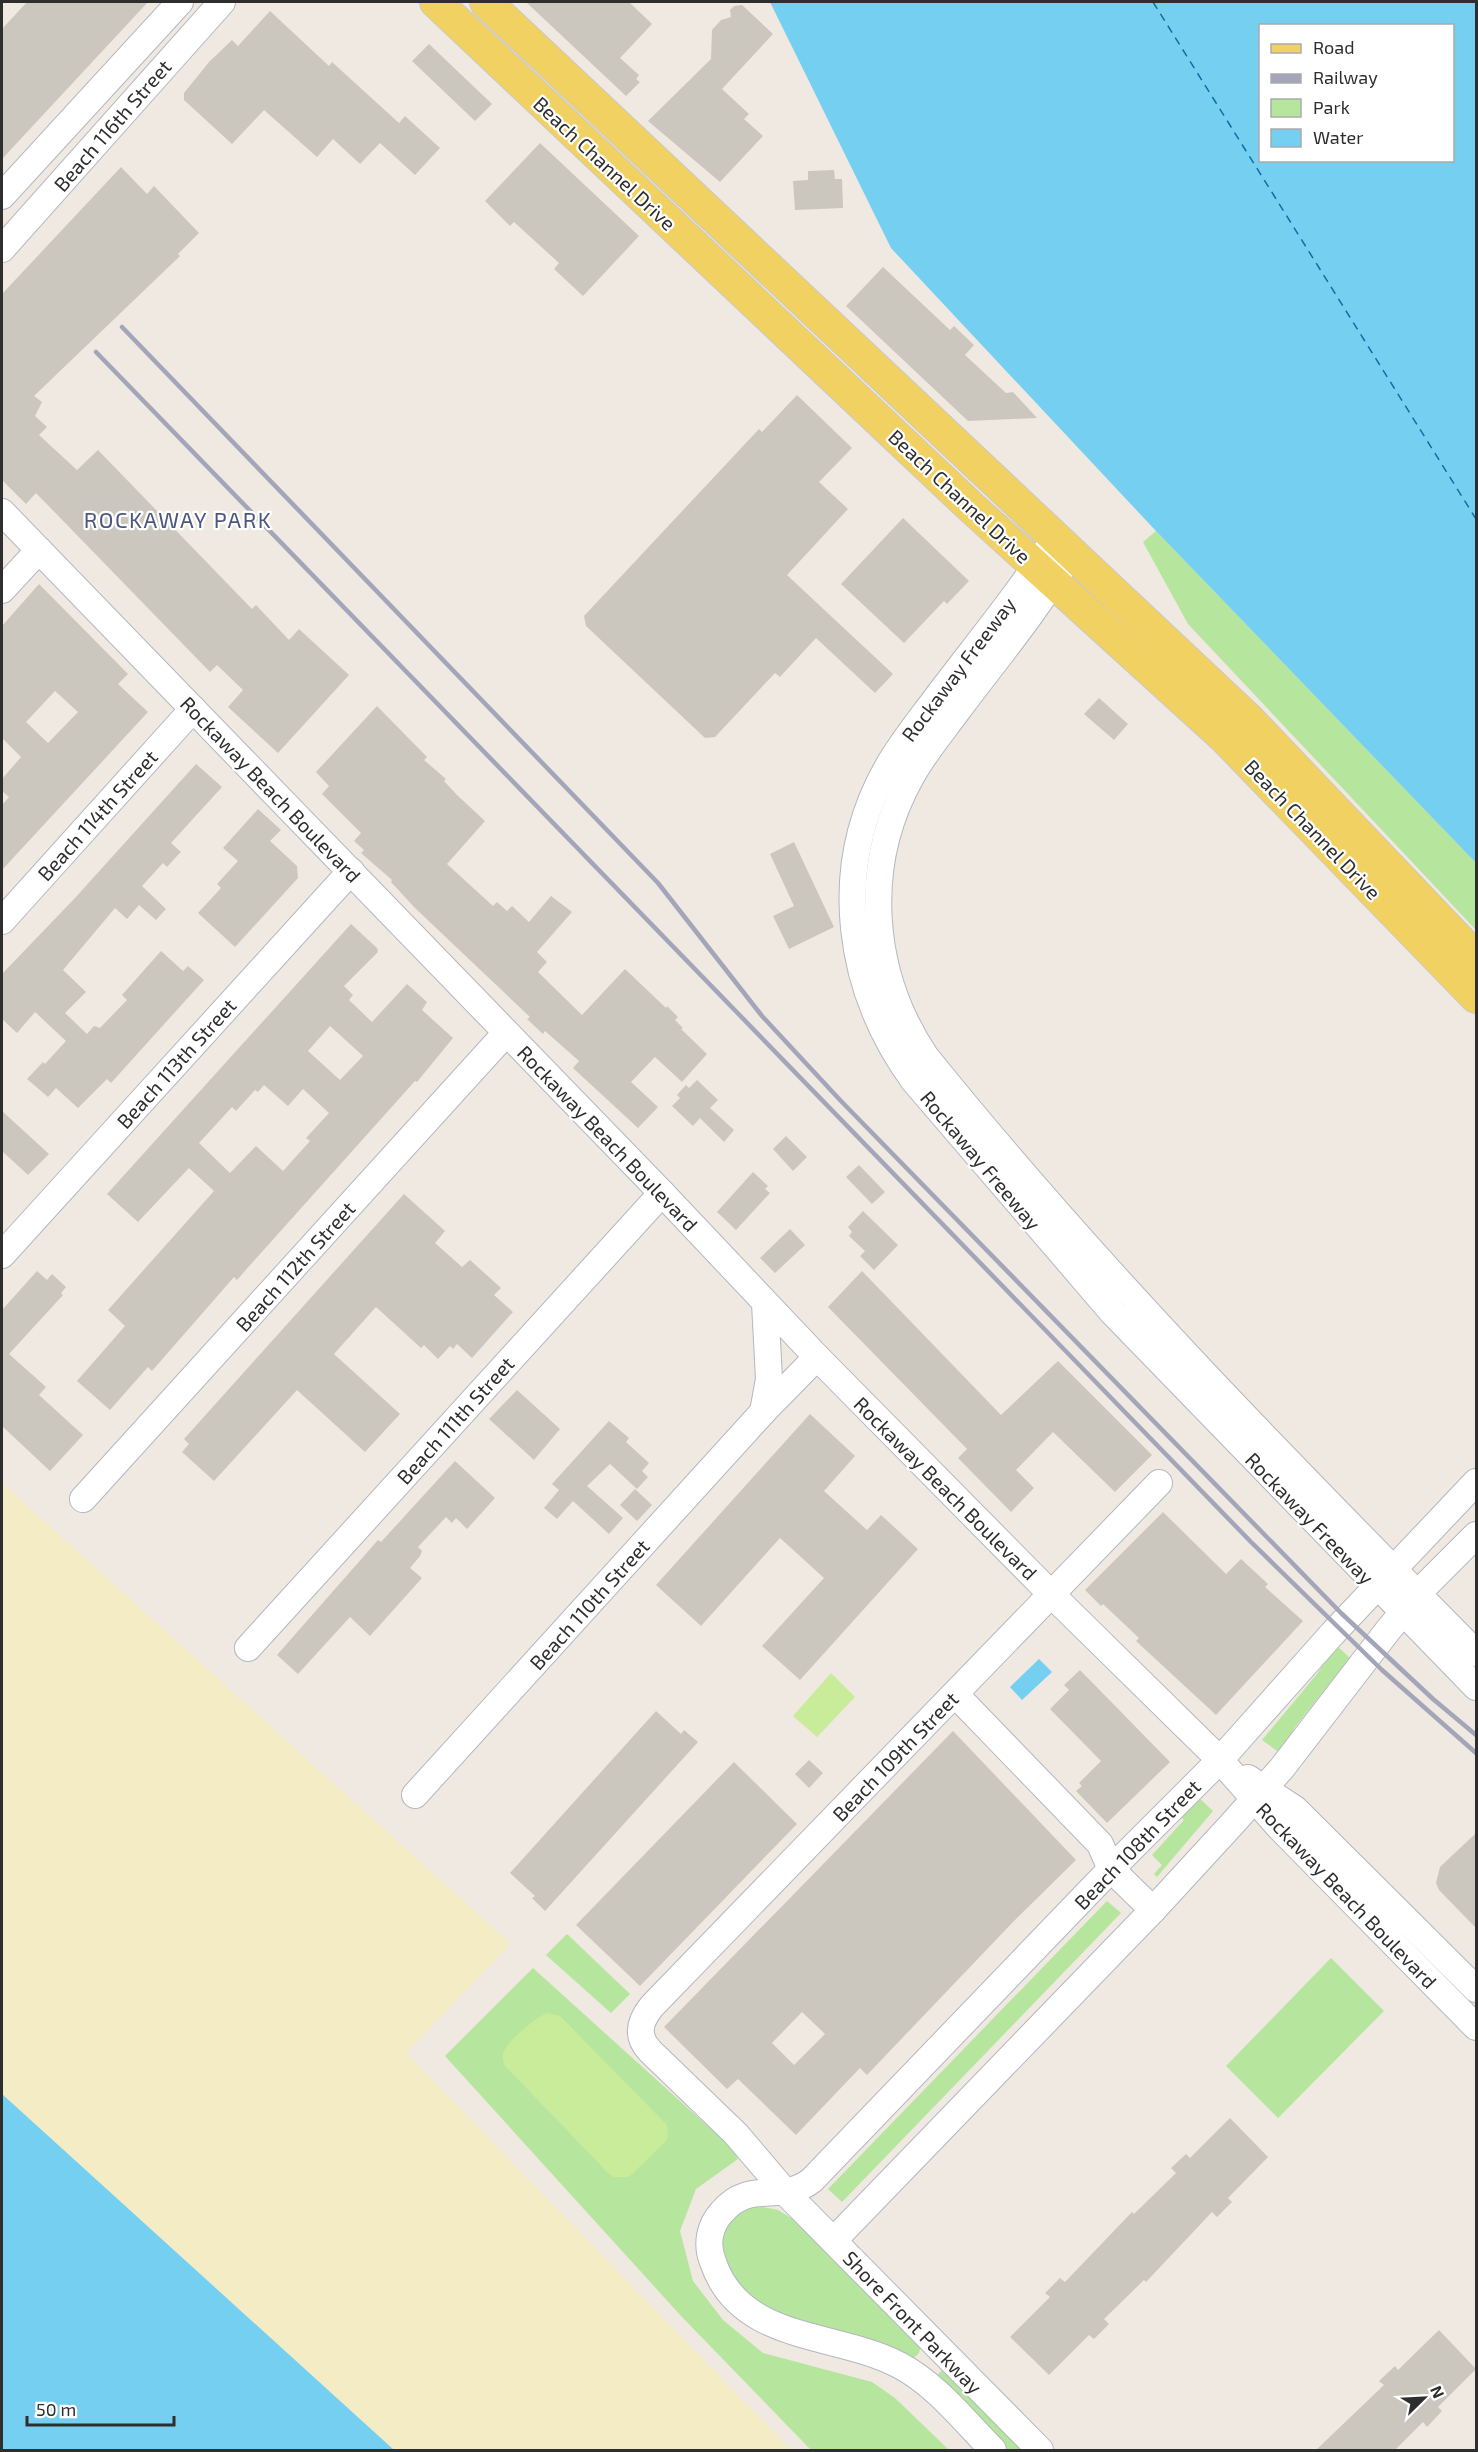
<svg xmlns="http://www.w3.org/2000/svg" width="1478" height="2452" font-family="'Exo 2',sans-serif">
<rect width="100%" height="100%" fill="#efe9e1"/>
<!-- green -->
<g fill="#b6e59e">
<path d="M1156,531l320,332v67l-288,-306 -45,-82z"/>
<path d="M1336,1645l14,13 -55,69 -15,26 -18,-13 55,-66z"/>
<path d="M1196,1795l17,16 -56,66 -3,-3 8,-9 -10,-10 32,-35 -3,-3z"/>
<path d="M1107,1901l14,12 -279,289 -14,-13z"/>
<path d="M567,1934l63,60 -19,19 -65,-58z"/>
<path d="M1331,1958l53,53 -106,107 -52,-52z"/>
<path d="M533,1968l200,181 5,10 -42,30 -16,42 13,50 30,39 40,33 109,29 23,16 54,52h-138l-129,-133 -237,-261z"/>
<path d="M758,2206l20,4 26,16 115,117c2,7 1,11 -6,15 -42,-17 -90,-21 -132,-40 -29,-12 -66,-50 -61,-83 3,-16 24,-26 38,-29z"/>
<path d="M941,2371l7,2 77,77h-26l-64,-72z"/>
</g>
<!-- sand -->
<path fill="#f3ecc5" d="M2,1483l509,461 -105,109 385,397h-397l-392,-356z"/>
<!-- pitch -->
<g fill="#c9ec9a">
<path d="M831,1673l24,24 -38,40 -24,-21z"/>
<path d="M548,2013l12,3 107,109 1,12 -3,5 -36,35h-15l-6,-4 -103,-107c-2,-5 -3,-10 -1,-15 4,-10 34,-36 44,-38z"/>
</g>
<!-- water -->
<g fill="#75cff0" fill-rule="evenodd">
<path d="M770,2h706v861l-320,-332 -265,-283zM1260,26h192v134h-192z"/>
<path d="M1039,1659l13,13 -30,28 -12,-13z"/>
<path d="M2,2094l392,356h-392z"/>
</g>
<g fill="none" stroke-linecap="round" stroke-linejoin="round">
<!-- ferry -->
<path stroke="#0d6fa3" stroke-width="1.5" stroke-dasharray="8 6" stroke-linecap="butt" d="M1153,2l323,517"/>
</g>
<!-- building -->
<g fill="#cbc7bf" fill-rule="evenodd">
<path d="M27,2h121l-146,157v-130z"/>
<path d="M526,2h103l23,22 -32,34 19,17 -3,4 4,3 -14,14z"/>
<path d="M742,5l31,29 -51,55 27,25 -5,5 19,17 -43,46 -72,-61 63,-62 1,-29 9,-10 10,-3 -1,-7 4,-4z"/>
<path d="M270,11l59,55 3,-4 67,61 6,-7 35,32 -25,27 -35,-32 -20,21 -27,-25 -16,18 -53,-47 -32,34 -48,-44v-7l25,-31 23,-22 6,6z"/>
<path d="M429,44l63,60 -17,17 -63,-60z"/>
<path d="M540,143l99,93 -56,60 -29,-27 5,-6 -45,-41 -4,4 -25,-25z"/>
<path d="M121,167l26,27 7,-8 45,47 -21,21 2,2 -146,140 8,6 -7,14 12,11 -8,8 38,35 21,-20 154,159 4,-4 33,35 10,-11 50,46 -71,78 -50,-46 15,-17 -26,-25 -7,7 -174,-179 -10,11 -24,-24v-186z"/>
<path d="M834,170l1,9h7l1,29 -48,2 -2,-29 15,-1v-9z"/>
<path d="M883,267l67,63 4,-4 20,19 -9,10 41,38 7,-1 24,26 -69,3 -122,-115z"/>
<path d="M797,395l55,53 -33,34 29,27 -61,66 106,99 -18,19 -59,-55 -36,39 -5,-4 -60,64 -10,1 -119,-112 -2,-10 175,-187 3,3z"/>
<path d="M903,518l66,63 -22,23 -3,-3 -40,42 -63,-59z"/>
<path d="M39,584l89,90 -10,10 30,28 -146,158v-65l7,-8 -7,-6v-12l19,-22 -19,-19v-112zM55,691l23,21 -30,31 -22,-21z"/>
<path d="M1099,698l29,26 -14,16 -30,-26z"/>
<path d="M377,706l50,51 -3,3 22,19 -2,2 13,14 28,26 -38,43 46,42 4,-4 10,9 5,-5 17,16 22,-26 21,16 -35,40 10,10 -9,10 44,43 43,-46 41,39 1,-2 11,11 -3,3 8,8 -2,1 26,25 -25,28 -27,-25 -24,25 27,25 -20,21 -65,-60 6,-7 -34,-30 -2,3 -16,-15 3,-2 -115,-109 -24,-26 1,-2 -31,-27 3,-3 -10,-9 7,-8 -39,-39 7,-8 -13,-14z"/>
<path d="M196,764l26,23 -51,56 10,9 -4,4 -10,11 -4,-4 -21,23 24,23 -10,11 -17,-15 -12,14 -12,-11 -52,62 23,22 -21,21 22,21 7,-8 6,2 27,-28 -5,-5 39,-44 22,20 5,-5 16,14 -93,103 -4,-4 -29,29 -22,-20 -8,9 -21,-18 16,-17 2,2 21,-23 -31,-29 -18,21 -15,-14v-45l73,-76z"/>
<path d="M258,809l23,21 -11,11 27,25 1,12 -63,69 -37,-34 23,-25 -4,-4 21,-23 -15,-13z"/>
<path d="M794,842l40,85 -45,22 -16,-33 21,-10 -24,-52z"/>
<path d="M351,924l26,24 1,4 -34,34 9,9 -4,5 23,22 35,-38 20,18 -5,8 31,28 -36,44 -2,-1 -164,183 -14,16 -3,-3 -82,94 -4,-4 -38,43 -33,-29 48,-55 -17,-16 106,-119 -25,-23 -51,54 -31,-28zM330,1026l33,30 -23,24 -32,-29zM264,1085l24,21 15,-17 26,24 -23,25 4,3 -27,30 -27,-25 -26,27 -31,-30 33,-36 4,4 19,-21 3,2z"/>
<path d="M697,1080l21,20 -8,8 24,22 -10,12 -24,-24 -7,8 -21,-20 8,-8 -3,-3 9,-10 3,3z"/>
<path d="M2,1111l47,43 -21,21 -26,-24z"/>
<path d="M786,1136l21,21 -14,14 -20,-22z"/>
<path d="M859,1165l26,27 -13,12 -26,-27z"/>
<path d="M753,1172l15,14 -3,3 5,4 -34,37 -19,-18z"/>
<path d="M404,1194l41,37 -10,12 27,24 8,-7 31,28 -7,7 19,17 -41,46 -15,-14 -4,5 -3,-3 -12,13 -14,-14 -3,3 -45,-41 -42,47 66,60 -35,38 -68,-62 -83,91 -32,-29 7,-8 -5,-5z"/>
<path d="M863,1211l35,34 -24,25 -14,-14 5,-5 -16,-15 3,-4 -4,-5z"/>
<path d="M790,1229l15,16 -30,28 -15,-15z"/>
<path d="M37,1271l10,9 5,-6 14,13 -5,6 2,2 -54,59 37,33 -7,8 44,40 -33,36 -48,-45v-116z"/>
<path d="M862,1271l139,144 57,-54 94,94 -37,37 -62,-60 -37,38 18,18 -23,24 -53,-54 9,-9 -139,-142z"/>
<path d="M517,1390l43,39 -26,31 -45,-41z"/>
<path d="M810,1414l45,42 -31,35 43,39 14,-15 37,34 -118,131 -38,-34 62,-68 -44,-40 -79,88 -45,-41z"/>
<path d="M609,1421l20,17 -3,4 23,21 -7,8 6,6 -11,12 -27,-25 -23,22 36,32 -14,16 -36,-33 -16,18 -13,-11 15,-18 -7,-6z"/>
<path d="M455,1461l40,37 -28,31 -11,-11 -4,5 -6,-6 -28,30 4,4 -2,5 -10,12 12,10 -52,58 -20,-19 -52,57 -21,-19 101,-115 3,2z"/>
<path d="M635,1489l17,16 -15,16 -17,-16z"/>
<path d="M1163,1512l63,62 15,-15 27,25 -3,3 38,34 -87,94 -80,-74 3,-3 -36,-34 -2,2 -16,-16z"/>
<path d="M1080,1670l90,92 -63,61 -31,-32 6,-5 -3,-3 22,-22 -51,-52 19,-19 -5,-5z"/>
<path d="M656,1711l25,23 3,-4 14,12 -153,169 -13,-13 3,-2 -25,-23z"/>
<path d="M953,1731l123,129 -63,62 -146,153 -7,-7 -64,67 -58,-56 -11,10 -63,-62zM802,2012l23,22 -31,31 -22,-22z"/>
<path d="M809,1760l14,13 -14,15 -14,-14z"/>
<path d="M734,1762l63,62 -157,162 -64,-61z"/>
<path d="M1476,1833v95l-37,-38 -3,-7 4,-16z"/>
<path d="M1230,2118l38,39 -40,41 4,4 -15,15 -5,-5 -66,70 -2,-2 -40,39 5,5 -15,15 -5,-4 -40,40 -39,-38 40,-40 -5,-4 15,-15 5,4 67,-70 2,2 42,-41 -5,-5 15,-14 4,4z"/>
<path d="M1439,2330l37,39 -38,38 4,4 -15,16 -4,-5 -29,29h-79l69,-66 -5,-4 16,-15 3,4z"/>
</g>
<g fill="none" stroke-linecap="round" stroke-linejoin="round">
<defs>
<g id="minor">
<path d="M2,196l178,-194"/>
<path d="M2,249l220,-247"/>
<path d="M2,512l660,681 155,164 234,237 169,166 59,67 197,200"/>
<path d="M1056,536c-36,56 -79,108 -119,161 -17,23 -36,46 -50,71 -57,101 -40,221 27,313l198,231 364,375"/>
<path d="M1072,551c-33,57 -75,107 -114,159 -16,22 -34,43 -47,67 -50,89 -41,197 15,280 170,211 360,404 550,596"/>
<path d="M2,590l37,-40"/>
<path d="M2,921l191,-212"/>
<path d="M2,1255l349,-384"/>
<path d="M763,1412l6,-33 -4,-76"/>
<path d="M83,1499l423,-466"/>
<path d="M248,1648l414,-455"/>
<path d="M955,1694l145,150 11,25 42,41"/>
<path d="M1248,1778l47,31 181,180"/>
<path d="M415,1795l348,-383 54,-55"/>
<path d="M834,2240l319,-330 80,-87 49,-55 107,-139 38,-45 49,-49"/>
<path d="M993,2450c-28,-28 -57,-66 -94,-85 -62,-33 -159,-22 -186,-103 -7,-17 -4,-36 9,-50 29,-34 59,-7 90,-32l299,-311 109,-109 113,-127 143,-151"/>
<path d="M1040,2450l-253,-256 -51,-60 -86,-83c-15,-16 -10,-30 2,-45l507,-523"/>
</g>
<g id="major">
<path d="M436,2l536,506 253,230 251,259"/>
<path d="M486,2l764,719 226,237"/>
</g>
</defs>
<!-- minor casing -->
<use href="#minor" stroke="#b4b7c1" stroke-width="28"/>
<!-- major casing -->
<use href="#major" stroke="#c9c9c9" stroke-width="34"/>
<!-- minor -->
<use href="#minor" stroke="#fff" stroke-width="26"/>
<!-- major -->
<use href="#major" stroke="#f2d163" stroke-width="32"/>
<!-- rail -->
<g stroke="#a3a6b8" stroke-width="4.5">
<path d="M122,327l536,556 104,133 78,84 501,513 92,86 43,36"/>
<path d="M96,352l1155,1190 131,128 94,83"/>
</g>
</g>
<g text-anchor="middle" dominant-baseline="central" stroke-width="4.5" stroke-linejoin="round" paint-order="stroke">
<!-- street labels -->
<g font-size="20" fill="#2e2e2e" stroke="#fff">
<text transform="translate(112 125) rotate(-49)">Beach 116th Street</text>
<text transform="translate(605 163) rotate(43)">Beach Channel Drive</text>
<text transform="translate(960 496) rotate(43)">Beach Channel Drive</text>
<text transform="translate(958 669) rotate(-53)">Rockaway Freeway</text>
<text transform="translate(271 789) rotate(46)">Rockaway Beach Boulevard</text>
<text transform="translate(97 815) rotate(-48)">Beach 114th Street</text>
<text transform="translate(1313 829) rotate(46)">Beach Channel Drive</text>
<text transform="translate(176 1063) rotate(-48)">Beach 113th Street</text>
<text transform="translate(608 1138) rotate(46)">Rockaway Beach Boulevard</text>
<text transform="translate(981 1160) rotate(50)">Rockaway Freeway</text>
<text transform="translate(295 1266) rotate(-48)">Beach 112th Street</text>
<text transform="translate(455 1420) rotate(-48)">Beach 111th Street</text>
<text transform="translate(946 1488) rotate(45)">Rockaway Beach Boulevard</text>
<text transform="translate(1310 1518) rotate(46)">Rockaway Freeway</text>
<text transform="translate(589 1604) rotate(-48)">Beach 110th Street</text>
<text transform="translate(895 1756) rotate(-46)">Beach 109th Street</text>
<text transform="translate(1137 1844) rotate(-46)">Beach 108th Street</text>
<text transform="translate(1347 1895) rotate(46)">Rockaway Beach Boulevard</text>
<text transform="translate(913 2322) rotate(46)">Shore Front Parkway</text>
</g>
<!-- quarter labels -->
<g font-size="22" letter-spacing="1.5" fill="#4d5680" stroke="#fff">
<text x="178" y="519">ROCKAWAY PARK</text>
</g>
</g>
<!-- border -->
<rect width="1478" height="2452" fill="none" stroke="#2e2e2e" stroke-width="6"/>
<!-- legend -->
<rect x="1259" y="24" width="195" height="138" fill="#ffffff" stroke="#ababab" stroke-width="1.5"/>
<rect x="1271" y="44" width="30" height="9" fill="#f2d163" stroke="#ababab" stroke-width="1.5"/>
<text x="1313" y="54" font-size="18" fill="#2e2e2e">Road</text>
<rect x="1271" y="74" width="30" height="9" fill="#a3a6b8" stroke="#ababab" stroke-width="1.5"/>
<text x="1313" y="84" font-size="18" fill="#2e2e2e">Railway</text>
<rect x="1271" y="99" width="30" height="18" fill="#b6e59e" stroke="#ababab" stroke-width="1.5"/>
<text x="1313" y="114" font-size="18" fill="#2e2e2e">Park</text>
<rect x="1271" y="129" width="30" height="18" fill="#75cff0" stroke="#ababab" stroke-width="1.5"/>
<text x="1313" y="144" font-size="18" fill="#2e2e2e">Water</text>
<!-- north arrow -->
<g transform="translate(1424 2398) rotate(66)" stroke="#ffffff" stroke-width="4.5" paint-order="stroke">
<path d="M0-4.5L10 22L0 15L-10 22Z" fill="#2e2e2e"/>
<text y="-9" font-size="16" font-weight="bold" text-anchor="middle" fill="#2e2e2e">N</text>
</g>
<!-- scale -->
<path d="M27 2416v9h147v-9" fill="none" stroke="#2e2e2e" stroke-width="3"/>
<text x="36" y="2416" font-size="18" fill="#2e2e2e" stroke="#ffffff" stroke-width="4.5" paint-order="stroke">50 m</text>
</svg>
